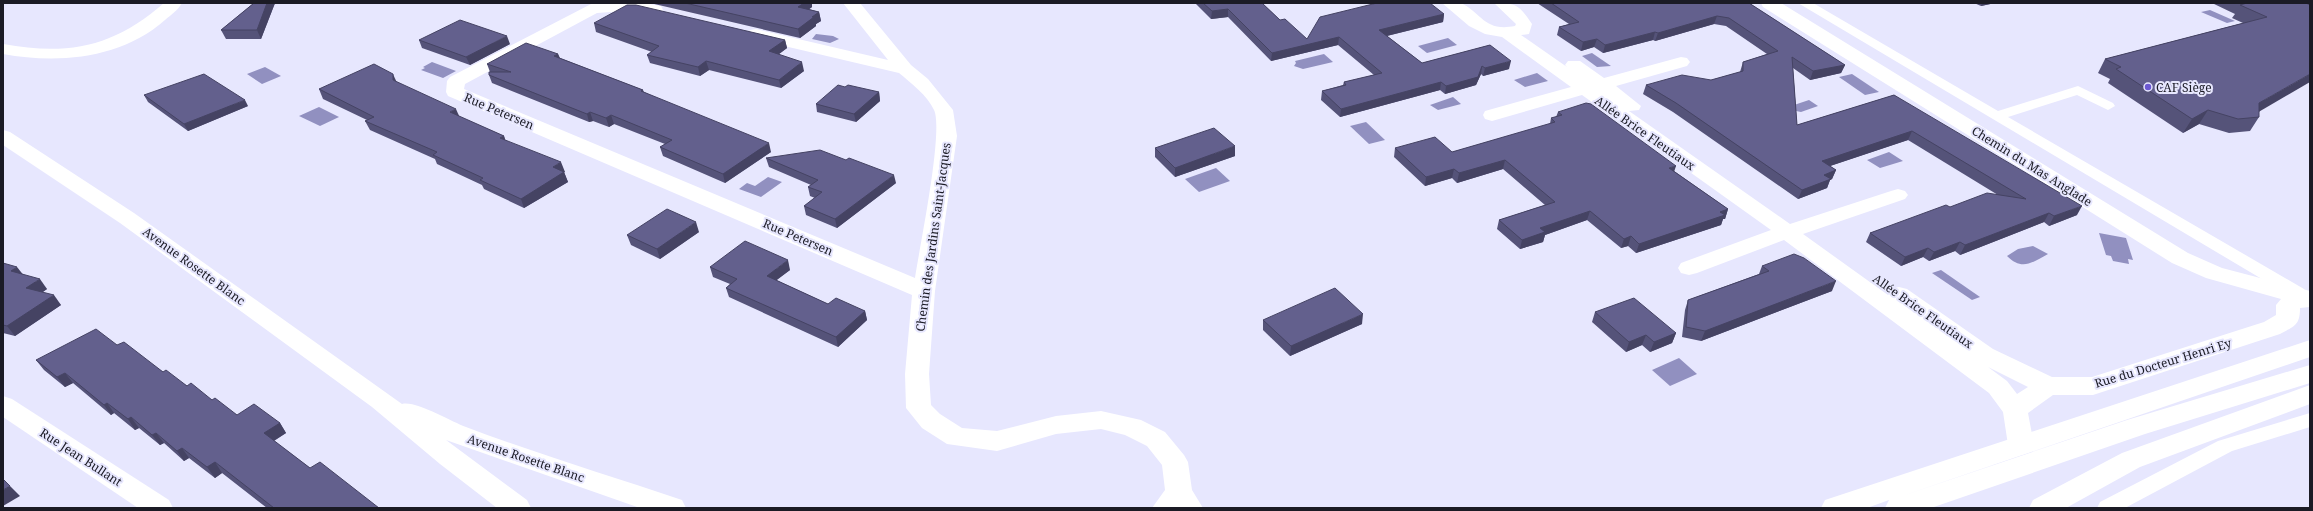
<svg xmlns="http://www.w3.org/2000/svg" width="2313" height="511" font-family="'Noto Serif',serif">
<rect width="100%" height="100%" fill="#e7e7fe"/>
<!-- water -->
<g fill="#9190c0">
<path d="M2210,10l25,11 -8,2 -26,-11z"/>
<path d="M816,34l17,2 6,3 -9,4 -18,-4z"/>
<path d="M1448,38l9,7 -30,8 -9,-7z"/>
<path d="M1592,53l19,13 -14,1 -15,-11z"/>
<path d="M1324,54l9,8 -30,7 -9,-3 2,-3 -1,-2z"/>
<path d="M432,62l24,9 -13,7 -22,-8 4,-2 -2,-1z"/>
<path d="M265,67l16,9 -19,8 -15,-10z"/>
<path d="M1537,73l11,8 -23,6 -11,-7z"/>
<path d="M1852,74l27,18 -14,3 -26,-18z"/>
<path d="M1453,97l8,7 -23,6 -8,-5z"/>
<path d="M1809,100l9,6 -17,6 -5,-1 -5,-5z"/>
<path d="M319,107l20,10 -19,9 -21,-10z"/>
<path d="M1366,122l19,18 -16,4 -19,-18z"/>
<path d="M1889,152l14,9 -23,7 -13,-8z"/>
<path d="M1216,168l14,13 -31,11 -14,-13z"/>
<path d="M768,177l14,5 -21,15 -22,-8 8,-6 8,3z"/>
<path d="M2099,233l27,5 7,22 -5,-1 1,5 -16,-3 -2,-5 -5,-1z"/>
<path d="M2033,246l15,8c-17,10 -27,16 -41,2l11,-7z"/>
<path d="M1941,270l39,27 -8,3 -40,-27z"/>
<path d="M1679,358l18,16 -27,12 -18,-16z"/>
</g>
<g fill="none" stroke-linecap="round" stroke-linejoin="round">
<!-- service -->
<g fill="#fff" fill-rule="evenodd">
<path d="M1798,3h15l185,108 80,-25 35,17 2,3 -7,4 -31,-15 -69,22 296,172 2,4 -2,4h-12z"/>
<path d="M2310,413v14l-78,24 -107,57h-28l3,-6 118,-61z"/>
</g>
<!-- minor -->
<g fill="#fff" fill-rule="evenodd">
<path d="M164,3h18c-4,7 -11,12 -17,17 -44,39 -107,44 -162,34v-10c65,12 111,3 161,-41z"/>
<path d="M593,3h51l17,3 2,4 -2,4 -6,1 -31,-4 -27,2 -132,71 -1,5 451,189c4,-28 29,-148 19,-168 -7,-15 -23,-27 -35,-37l-149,-35 -3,-4 3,-4 6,-1 132,31 -45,-57h17l51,62 17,14 25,31 4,26 -22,155 -6,83 2,31 9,9 22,14 35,3 59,-15 45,-5 40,9 24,12 19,23 4,7 4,28 11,18h-51l13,-18 -3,-25 -15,-19 -22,-11 -24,-6 -45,5 -59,17 -50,-7 -25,-16 -16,-20 -1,-34 7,-79 -464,-199 -2,-4 1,-11 3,-4z"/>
<path d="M1442,3c5,0 14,-2 19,0 21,10 23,29 54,23l1,-2 -22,-21c23,0 25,2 38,21l-3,10 -8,1 46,32 -2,-2 3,-4h12l24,17 77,-21 6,1 3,4 -3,4 -71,20 25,20 -2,4 -10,1 161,113 101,-33 7,-2 7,2 3,4 -3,4 -102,35 85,61 3,-6 8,-2 8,2 86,60 59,28h40l172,-55 12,-7v-10l5,-6 -75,-21 -34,-15 -409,-256 -2,-4h20l407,250 34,15 88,23v16l-10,1c0,18 -6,18 -20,26l-187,61h-40l-25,18 6,32 -4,7 -9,3 -9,-3 -4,-7 -5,-33 -14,-19 -205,-153 -87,33 -8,2 -8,-2 -3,-5 3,-5 90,-33 -189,-135 -90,26 -7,-2 -2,-4 2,-4 86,-24 -69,-50 -17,-3 -16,-8zM1988,367l40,20 -11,7 -10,-13z"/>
<path d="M3,396l9,3 157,101 4,8h-35l-135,-91z"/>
</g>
<!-- secondary -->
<g fill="#fff" fill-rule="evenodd">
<path d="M3,130l7,2 124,81 268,191c13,-4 50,18 64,23 71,27 144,49 216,73l4,8h-46l-194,-68 81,60 4,8h-34l-57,-44 -68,-57 -252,-184 -117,-78z"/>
<path d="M2310,340v17l-411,140 228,-77 183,-55v18l-165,51 -214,74h-46l4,-8 -22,8h-46l4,-8z"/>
<path d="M2310,385v19l-170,63 -74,41h-37l4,-8 89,-47z"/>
</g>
</g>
<!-- wall -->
<g fill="#555379">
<path d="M254,3h21l-14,36h-35l-5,-9z"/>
<path d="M650,3h162v4l-3,2 10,3 2,9 -5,3v2l-16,12z"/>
<path d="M1195,3h67l18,17 27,19 137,-25 -1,8 -56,14 35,27 68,-18 19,24 -26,7 -2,-2 -5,11 -31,9 -5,-4 -100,27 -19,-17 1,-9 21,-6 1,-3 30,-7 -36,-30 -67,16 -43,-44 -17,2z"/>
<path d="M1537,3h212l96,62 -4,8 -31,7 -17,-12 4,57 97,-30 183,120 -28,11 -5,-4 -84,33 -5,-4 -26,10 -6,-4 -22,9 -35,-24 4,-9 80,-26 48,-12 -90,-55 -78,26 6,4 -4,9 -2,1 -3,8 -29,11 -125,-87 -30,-18 3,-9 65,-5 29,-8 3,-10 24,-8 -41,-28 -12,-2 -59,17 -2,-1 -50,13 -9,-6 -13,4 -24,-16 2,-8 10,-3z"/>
<path d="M1974,3h21l-14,3z"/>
<path d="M2212,3h98l-51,109v5l-9,14 -21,2 -30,-9 -16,9 -75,-50 2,-4 -12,-6 7,-14 138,-36 -11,-5 3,-4z"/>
<path d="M594,23l191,17 2,8 -8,6 25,17 -23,17 -72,-18 -9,6 -50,-13 -3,-8 5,-3 -56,-20z"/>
<path d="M419,40l91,4 -40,21 -48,-17z"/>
<path d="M558,54l2,4 83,32 1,2 127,60 -46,31 -62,-27 -3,-9 5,-3 -51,-20 -5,3 -16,-6 -4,1 -97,-39 -3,-8 1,-3 -3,-8z"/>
<path d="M397,82l63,35 44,19 1,4 60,32h-1l4,10 -44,26 -40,-19 -2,-4 -45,-21 -2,-5 -65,-29 -5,-9 2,-1 -44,-21 -4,-10z"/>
<path d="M845,87l34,5 1,9 -24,21 -39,-10 -1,-8z"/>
<path d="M144,95l104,11 -60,25 -40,-29z"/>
<path d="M1558,112l116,59 54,38 -3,10h-2l-2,6 -85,28 -8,-7 -7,2 -34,-28 -42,15 -2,7 -23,7 -23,-20 2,-9 46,-15 -42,-36 -46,14 -5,-5 -27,8 -31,-29 1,-9 57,4 98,-28 1,-6 5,-1z"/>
<path d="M1155,148l80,8 -60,21 -20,-20z"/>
<path d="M766,158l130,25 -59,45 -31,-13 -2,-9 11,-8 -5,-2 -2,-9 3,-2 -42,-18z"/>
<path d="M699,232l-39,27 -29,-14 -4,-10z"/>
<path d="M3,263l44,26 -4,3 18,13 -46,31 -12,-3z"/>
<path d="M1762,266l70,25 -131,50 -19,-4 3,-27 3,-10 71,-26z"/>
<path d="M710,267l80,3 -14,10 52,24 37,7 2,9 -29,27 -109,-50 -3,-9 4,-4 -17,-7z"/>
<path d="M1595,312l81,21 -4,10 -22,9 -8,-7 -16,7 -34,-30z"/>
<path d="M1263,320l99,4 -72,32 -27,-26z"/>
<path d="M117,345l120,70 43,8 6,10 -12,8 36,27 69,40h-112l-45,-35 -7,5 -26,-20 -5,3 -20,-18 -4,2 -21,-17 -4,2 -21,-17 -3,2 -38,-32 -8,4 -21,-17 -8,-10z"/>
</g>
<!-- shaded-wall -->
<g fill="#454363">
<path d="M267,3h8l-14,36 -4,-9z"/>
<path d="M804,3h8v4l-12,9 -2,-9z"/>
<path d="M1982,3h13l-14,3z"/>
<path d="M1228,9v8l-17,2 1,-8z"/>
<path d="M819,12l2,9 -5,3v2l-16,12 -2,-9 14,-12z"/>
<path d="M1444,14l-1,8 -65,16 1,-8z"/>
<path d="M1717,16l-3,8 -59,17 3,-8z"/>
<path d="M1655,32l-2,8 -50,13 2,-8z"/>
<path d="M507,36l3,8 -40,21 -4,-8z"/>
<path d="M1339,37l-1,8 -67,16 1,-8z"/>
<path d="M1597,39l-3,8 -13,4 2,-9z"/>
<path d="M785,40l2,8 -16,12 -2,-9z"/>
<path d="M558,54l3,8 -7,-6z"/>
<path d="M706,61l3,9 -9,6 -2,-9z"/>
<path d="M1511,61l-2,8 -26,7 2,-8z"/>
<path d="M802,62l2,9 -23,17 -2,-8z"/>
<path d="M1845,65l-4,8 -31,7 3,-9z"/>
<path d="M1482,66l-1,8 -5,11 -31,9 1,-8z"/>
<path d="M393,74l4,9 -4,-3z"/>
<path d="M2310,74v8l-60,35 9,-14z"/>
<path d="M1441,82l-1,8 -100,27 1,-8z"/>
<path d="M879,92l1,9 -24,21 -2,-8z"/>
<path d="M245,100l3,6 -60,25 -4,-7z"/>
<path d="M456,109l4,9 -10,-6z"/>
<path d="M2208,110l-9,14 -16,9 9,-14z"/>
<path d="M590,112l3,9 -4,1 -2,-8z"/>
<path d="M611,115l3,9 -5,3 -3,-9z"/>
<path d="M1912,131l-4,9 -90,30 4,-9z"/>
<path d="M504,136l3,9 -7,-7z"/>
<path d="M769,143l2,9 -46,31 -2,-9z"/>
<path d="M1235,146v10l-60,21v-9z"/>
<path d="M1505,160l-2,9 -46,14 2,-10z"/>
<path d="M561,162l4,10 -9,5 -3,-10z"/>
<path d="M1676,166l-3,9 -4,-7z"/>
<path d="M1454,169l-2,9 -27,8 1,-9z"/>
<path d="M1836,170l-4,9 -2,1 -3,8 -29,11 4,-9 22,-15z"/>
<path d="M564,172l4,10 -44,26 -3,-9z"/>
<path d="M894,175l2,8 -59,45 -2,-9z"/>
<path d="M2082,206l-5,9 -28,11 5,-10z"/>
<path d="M1728,209l-3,10h-2l-2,6 -85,28 3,-9z"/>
<path d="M1590,211l-3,9 -42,15 -2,7 -23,7 2,-9 18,-12z"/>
<path d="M2049,213l-5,9 -84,33 5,-10z"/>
<path d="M696,222l3,10 -39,27 -3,-10z"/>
<path d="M1631,236l-3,10 -7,2 3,-9z"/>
<path d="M1960,242l-5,9 -26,10 5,-9z"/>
<path d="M1928,248l-5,9 -22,9 4,-9z"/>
<path d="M788,260l2,10 -21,16 -2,-10z"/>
<path d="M17,267l8,10 -14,-6z"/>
<path d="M40,279l7,10 -14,9 -7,-10z"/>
<path d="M1836,281l-4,10 -131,50 4,-10z"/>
<path d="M54,295l7,10 -46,31 -8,-10z"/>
<path d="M865,311l2,9 -29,27 -2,-10z"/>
<path d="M1363,314l-1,10 -72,32 1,-10z"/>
<path d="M1676,333l-4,10 -22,9 4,-10z"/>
<path d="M1646,335l-4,10 -16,7 3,-10z"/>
<path d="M65,373l8,10 -8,4 -8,-10z"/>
<path d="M107,403l7,10 -3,2 -7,-10z"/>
<path d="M131,417l8,11 -4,2 -7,-11z"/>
<path d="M280,423l6,10 -16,10 -6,-10z"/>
<path d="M156,433l8,10 -4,2 -8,-10z"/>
<path d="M182,448l7,10 -5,3 -7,-10z"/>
<path d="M215,462l7,11 -7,5 -8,-11z"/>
<path d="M10,486l10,10 -17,10v-16z"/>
</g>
<!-- building -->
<g fill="#63608d" stroke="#454363">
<path d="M254,3h13l-10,27h-36z"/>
<path d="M685,3h119l-6,4 21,5 -7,5h2l-16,12z"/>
<path d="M1203,3h59l18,17 5,-1 22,20 13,-22 57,-14h53l14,11 -65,16 43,33 68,-18 21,16 -26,7 -3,-2 -4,11 -32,9 -5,-4 -100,27 -19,-18 24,-6 -2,-3 38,-9 -43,-36 -67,16 -44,-44 -16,2z"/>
<path d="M1551,3h198l96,62 -32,6 -21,-14 5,68 97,-30 188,111 -28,10 -5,-3 -84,32 -5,-3 -26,10 -6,-4 -23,9 -35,-24 76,-28 4,2 37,-14 39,6 -114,-68 -90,30 14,9 -12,5 7,4 -29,11 -126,-87 -30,-18 36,-10 29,5 32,-9v-9l35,-11 -49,-33 -12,-2 -59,17 -3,-1 -50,13 -8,-6 -14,3 -24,-15 20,-5z"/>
<path d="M2247,3h59l4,2v69l-51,29v14l-21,2 -30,-9 -16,9 -76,-50 5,-2 -16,-8 162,-42 -27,-12z"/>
<path d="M627,5h9l149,35 -16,11 33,11 -23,18 -73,-19 -8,6 -51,-12 12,-9 -65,-23z"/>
<path d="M460,20l47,16 -41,21 -47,-17z"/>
<path d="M526,43l32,11 -4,2 89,34 -2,1 128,52 -46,31 -63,-27 12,-7 -61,-25 -5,3 -16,-6 -3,2 -98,-39v-3h22l-24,-8z"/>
<path d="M374,64l19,10v6l63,29 -6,3 54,24 -4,2 61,24 -8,5 11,5 -43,27 -41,-19 3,-2 -50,-23 4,-3 -72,-31 9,-4 -55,-28z"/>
<path d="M204,74l41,26 -61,24 -40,-29z"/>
<path d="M838,85l7,2 3,-2 31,7 -25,22 -38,-10z"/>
<path d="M1586,103l5,1 85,62 -7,2 59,41 -8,3 5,3 -86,29 -8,-8 -7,3 -34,-28 -50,17 5,4 -23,8 -23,-20 56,-18 -50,-42 -46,13 -5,-4 -28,8 -31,-29 40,-11 17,15 103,-30 -4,-4 11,-3 -4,-3z"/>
<path d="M1214,128l21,18 -60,22 -20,-20z"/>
<path d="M820,150l26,10 3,-2 45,17 -59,44 -31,-13 18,-14 -14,-5 10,-7 -52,-22z"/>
<path d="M667,209l29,13 -39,27 -30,-14z"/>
<path d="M745,241l43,19 -21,16 61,28 8,-6 29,13 -29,26 -110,-49 11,-9 -27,-12z"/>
<path d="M1794,254l10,4 32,23 -131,50 -19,-4 2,-27 81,-29 -7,-5z"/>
<path d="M3,263l14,4 -6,4 29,8 -14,9 28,7 -47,31 -4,-1z"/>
<path d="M1335,288l28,26 -72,32 -28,-26z"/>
<path d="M1634,298l42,35 -22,9 -8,-7 -17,7 -34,-30z"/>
<path d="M96,329l21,16 7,-3 39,30 3,-2 21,16 4,-3 21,17 3,-2 22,17 17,-11 26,19 -16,10 46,35 10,-6 59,46h-105l-59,-46 -8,5 -25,-19 -5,3 -21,-18 -4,2 -21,-18 -3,2 -21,-16 -3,2 -39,-32 -8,4 -21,-17z"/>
<path d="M3,479l7,7 -7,4z"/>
</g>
<!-- markers -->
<circle fill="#6c58d2" stroke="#e7e7fe" stroke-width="1.5" cx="2148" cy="87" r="4"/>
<g text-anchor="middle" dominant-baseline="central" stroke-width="4" stroke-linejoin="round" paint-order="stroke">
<!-- poi labels -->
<g font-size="12" fill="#1b1b25" stroke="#e7e7fe" text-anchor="start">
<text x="2156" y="87">CAF Siège</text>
</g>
<!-- street labels -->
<g font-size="12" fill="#1b1b25" stroke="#e7e7fe">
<text transform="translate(499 111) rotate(23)">Rue Petersen</text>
<text transform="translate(1645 133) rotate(35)">Allée Brice Fleutiaux</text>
<text transform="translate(2032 166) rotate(32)">Chemin du Mas Anglade</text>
<text transform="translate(798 237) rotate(23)">Rue Petersen</text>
<text transform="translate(933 237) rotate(-82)">Chemin des Jardins Saint-Jacques</text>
<text transform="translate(194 266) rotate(36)">Avenue Rosette Blanc</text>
<text transform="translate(1923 311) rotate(35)">Allée Brice Fleutiaux</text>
<text transform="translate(2163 363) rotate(-17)">Rue du Docteur Henri Ey</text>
<text transform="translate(81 457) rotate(33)">Rue Jean Bullant</text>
<text transform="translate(526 458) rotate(19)">Avenue Rosette Blanc</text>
</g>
</g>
<!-- border -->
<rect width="2313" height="511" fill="none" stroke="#1b1b25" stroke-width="8"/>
</svg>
